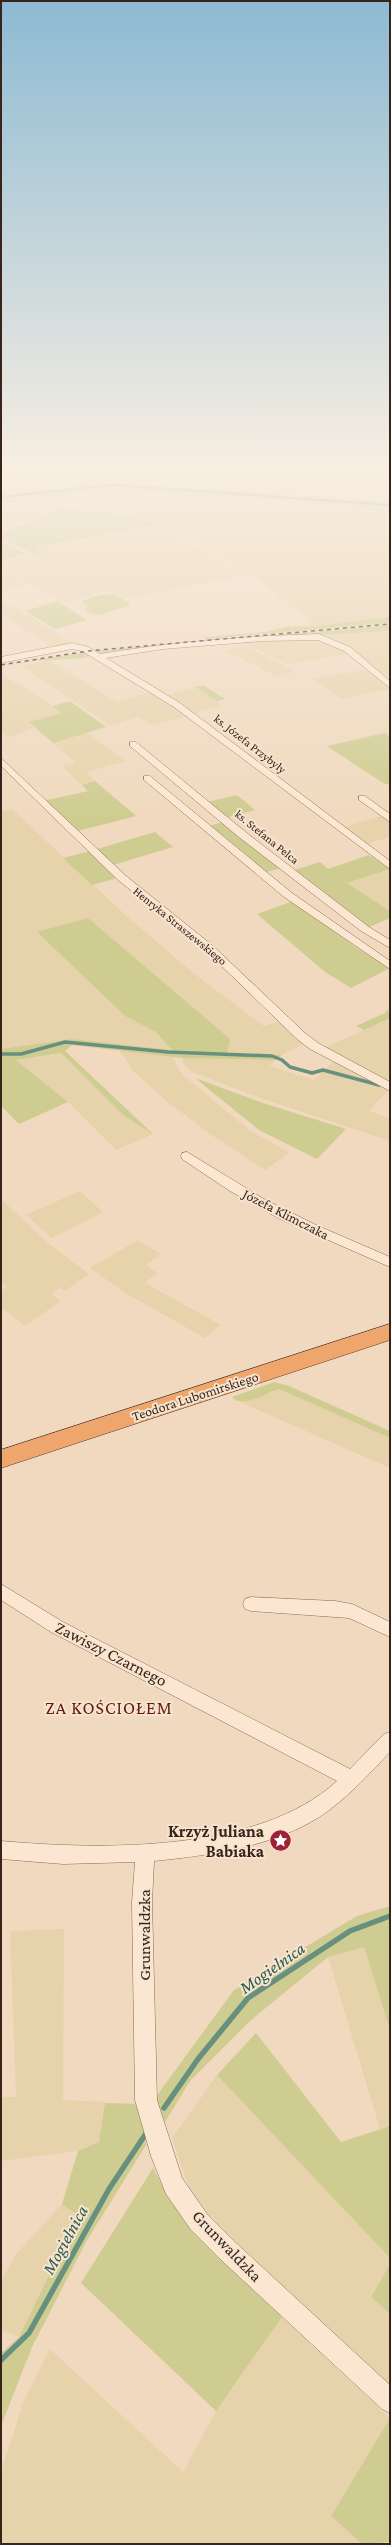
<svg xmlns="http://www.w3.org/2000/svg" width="391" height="2545" font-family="'Crimson Pro',serif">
<rect width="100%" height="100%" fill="#f0d9be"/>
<!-- farmland -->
<g fill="#e7d3ab">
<path d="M47,464l126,6 217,-3v32l-272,-18 -23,1 -67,9h-27v-23z"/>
<path d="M105,489l268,19 17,5v104l-73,9 -10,-1 2,-1v-5l-55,-42 -86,-50 -20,-9 -35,-7 -112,-8z"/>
<path d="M1,504l5,1 48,2 -53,25z"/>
<path d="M158,524l89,51 -122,24 -18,-9 -41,12 -65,-33v-6l32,-9 9,-1 -7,-6z"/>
<path d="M1,571l25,13 -25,8z"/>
<path d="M1,600l32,18 39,25 -16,6 -55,-34z"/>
<path d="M390,631v44l-8,1 -60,-40z"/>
<path d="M323,639l27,15 -64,10 -47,-23z"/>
<path d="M245,645l24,13 26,14 -17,5 -53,-26z"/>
<path d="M50,661l67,41 34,-10 36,24 -35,9 -13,-8 -29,8 -87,-58 1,-2z"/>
<path d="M369,669l21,20 -48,10 -31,-20z"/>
<path d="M1,674l38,22 23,17 -32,9 5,6 -27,9 -7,-5v-23l5,-2 -5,-3z"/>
<path d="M195,687l22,14 5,5 -29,8 -27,-18z"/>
<path d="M87,732l38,29 -39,11 9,9 -13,4 -20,-19 14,-3 -23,-20z"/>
<path d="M12,809l119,111 66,56 67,50 19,-6 23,23 -24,12 -55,-2 -139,-135 -50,15 87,83 31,16 17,19 -101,-12 -71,10v-238z"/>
<path d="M382,816l8,5v16l-27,8 -22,-17z"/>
<path d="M390,869v42l-43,-28z"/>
<path d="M390,1018v62l-5,3 -61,-35z"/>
<path d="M119,1049l53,8 10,17 66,55 42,24 -25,17 -52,-34 -48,-36 -33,-30z"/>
<path d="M61,1053l62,62 30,19 -37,16 -48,-48 -52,-42z"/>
<path d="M182,1058l93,2 -5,6 44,14 21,-20 54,29 -20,22 21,7v23l-127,-42 -71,-27 -8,-7z"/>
<path d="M80,1191l23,21 -51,26 -26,-23z"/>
<path d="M1,1199l48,45 40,30 -24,17 -6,-3 -8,6 10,7 -36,25 -24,-19v-16l6,-4 -6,-6z"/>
<path d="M138,1240l23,14 -15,11 11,8 -12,10 76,42 -16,13 -78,-44 -37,-26z"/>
<path d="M279,1389l111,49v30l-148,-65z"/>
<path d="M64,1929l-1,171 42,2 -6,40 -21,9 -77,10v-64h15l-6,-166z"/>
<path d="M364,1947l26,83v96l-10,3 -52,-172z"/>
<path d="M217,2075l173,183v6l-19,33 19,17v73l-164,-153 -34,-38 -20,-58z"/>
<path d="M62,2204l16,11 -59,122 -18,-7v-49l15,-27z"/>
<path d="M282,2317l108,101 -59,98 31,28h-361v-72l22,-69 27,-54 133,123 33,-61z"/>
</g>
<!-- green -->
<g fill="#cfcc91">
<path d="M37,463h86l36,5 4,-5h227v4l-217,3 -126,-6 -46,4z"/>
<path d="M96,483h25l269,18v3l-276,-19 -88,11h-25v-3h21z"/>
<path d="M121,486l269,20v7l-31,-6 -254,-18 -92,13 -12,-1v-4c41,2 79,-11 120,-11z"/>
<path d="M59,508l67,6 32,10 -122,23 6,6 -13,1 1,-2 -29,-13v-5z"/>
<path d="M1,541l24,12v1l-24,7z"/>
<path d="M115,594l15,10 -2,2 -29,9 -14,-3 3,-5 -6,-6 18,-6z"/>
<path d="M57,601l30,19 -32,9 -30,-18z"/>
<path d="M390,617v6l-185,16v-2l61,-5 20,-5 31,-1z"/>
<path d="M390,625v6l-214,13 -47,5 -27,6 -10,-4z"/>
<path d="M87,652l3,3 -5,3 -50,3 -34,6 35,-7z"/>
<path d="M203,685l22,14 -8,2 -22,-14z"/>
<path d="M70,701l36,26 -53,16 -24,-21 32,-9 -8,-7z"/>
<path d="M385,733l5,4v48l-7,-2 -56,-37z"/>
<path d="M95,781l41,35 -58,15 -35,-30 45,-10 -6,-6z"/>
<path d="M237,795l18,15 -30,8 -18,-16z"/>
<path d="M223,822l57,46 -16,5 -55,-47z"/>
<path d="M155,832l18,15 -60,18 -16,-16z"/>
<path d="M90,851l27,27 -25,7 -29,-27z"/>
<path d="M369,855l21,14 -43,14 43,28v7l-23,10 -76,-57 29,-9 8,7z"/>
<path d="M293,901l64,47 33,20 -39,20 -26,-16 -68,-58z"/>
<path d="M88,918l142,121 -3,14 55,2 -7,5 -93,-2 -110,-13 -7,6 88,83 -30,-19 -62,-62 -45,7 52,42 -49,22 -18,-18v-57l71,-10 100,11 -16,-18 -31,-16 -88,-84z"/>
<path d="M388,1009l2,9 -26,12 -8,-4 29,-13z"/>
<path d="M195,1078l68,25 83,26 -29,30 -58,-29z"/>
<path d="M274,1382l15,4 101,45v7l-111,-49c-13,4 -37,20 -47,8z"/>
<path d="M390,1906v124l-26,-83 -36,10 -77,63 -61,61 -25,41 -10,-24 79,-108 123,-74z"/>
<path d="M256,2033l85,109 49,-16v132l-173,-183z"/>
<path d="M105,2103l36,1 5,41 -60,97 -54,105 -31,79v-73l18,-16 59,-122 -16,-11 16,-53 21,-9z"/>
<path d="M153,2168l20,37 109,112 -66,94 -135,-128z"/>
<path d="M390,2264v50l-19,-17z"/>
<path d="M390,2418v124l-28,2 -31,-28z"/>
</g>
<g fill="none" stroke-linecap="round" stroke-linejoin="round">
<!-- stream-far2 -->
<path stroke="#68907f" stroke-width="2" d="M1,497l113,-12 276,20"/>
<!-- stream-far1 -->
<path stroke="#68907f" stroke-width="3.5" d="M1,1054h20l44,-12 103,10 104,4 10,4 8,7 22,6 11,-3 56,15"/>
<!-- stream -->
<g stroke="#68907f" stroke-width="5.5">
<path d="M164,2108l34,-49 50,-61 102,-67 40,-15"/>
<path d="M1,2360l28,-27 80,-144 38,-57"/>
</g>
<defs>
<g id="minor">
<path d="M319,634l31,13 40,34v7l-46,-37 -26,-11 -55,1 -100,8 -57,9 74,45 210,158v8l-216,-162 -92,-56 -10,-2 -71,14v-6l71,-14 16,4 12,7c72,-12 145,-18 219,-20z"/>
<path d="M130,742h6l112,92 121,93 21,13v8l-29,-17 -121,-93 -110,-92z"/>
<path d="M1,758l125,118 86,69 93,88 13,10 72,39v9l-80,-42 -13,-10 -93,-90 -86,-69 -117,-114z"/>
<path d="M144,776h6l142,117 98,68v8l-106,-72 -140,-117z"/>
<path d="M359,796h6l25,18v8l-31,-22z"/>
<path d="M187,1152l77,47 52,26 74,32v10l-110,-48 -50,-28 -48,-32 -1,-3 1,-3z"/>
<path d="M1,1584l62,38 287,147 34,-35 6,-2v20c-20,21 -39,42 -62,59 -48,35 -116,44 -174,50l-2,41 5,198 25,78 25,36 28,28 155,143v28l-8,-4 -163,-151 -28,-28 -25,-36 -15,-38 -16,-56 -3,-198 3,-40 -72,2 -62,-5v-18c101,9 258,12 336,-60l-286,-149 -50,-32z"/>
<path d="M251,1597l84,4 17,3 38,18v15l-41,-19 -98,-7 -6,-2 -2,-5 2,-5z"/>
</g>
<path id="trunk" d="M390,1324v16l-389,128v-18z"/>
</defs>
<!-- minor casing -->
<use href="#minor" stroke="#8a6856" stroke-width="1"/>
<!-- trunk casing -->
<use href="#trunk" stroke="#57382a" stroke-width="1"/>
<!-- minor -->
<use href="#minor" fill="#fbe7d1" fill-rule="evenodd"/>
<!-- trunk -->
<use href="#trunk" fill="#eea66d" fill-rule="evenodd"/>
<!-- rail -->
<path stroke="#38241b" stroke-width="1.5" stroke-dasharray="4 4" stroke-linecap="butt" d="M1,665l87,-14 302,-27"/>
</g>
<!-- sky -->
<linearGradient id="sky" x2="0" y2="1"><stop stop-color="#8cbad3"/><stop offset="0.57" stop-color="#f8eee2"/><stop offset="1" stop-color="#f8eee2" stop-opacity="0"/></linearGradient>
<rect width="391" height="819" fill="url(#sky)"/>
<!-- icons -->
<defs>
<symbol id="sight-disc" viewBox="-11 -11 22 22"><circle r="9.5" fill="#9c2238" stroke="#f7e4ce"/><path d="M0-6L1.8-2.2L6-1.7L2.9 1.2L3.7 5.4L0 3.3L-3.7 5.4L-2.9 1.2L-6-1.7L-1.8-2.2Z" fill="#fff"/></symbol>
</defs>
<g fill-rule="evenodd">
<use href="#sight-disc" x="268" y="1828" width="25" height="25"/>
</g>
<g text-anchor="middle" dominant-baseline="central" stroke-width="4" stroke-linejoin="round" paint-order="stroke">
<!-- far-street labels -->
<g font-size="12" fill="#38241b" stroke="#f7e4ce">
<text transform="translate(250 744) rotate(38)">ks. Józefa Przybyły</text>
<text transform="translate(267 837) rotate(39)">ks. Stefana Pelca</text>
<text transform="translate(180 926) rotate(39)">Henryka Straszewskiego</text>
</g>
<!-- street labels -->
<g font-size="14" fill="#38241b" stroke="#f7e4ce">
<text transform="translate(286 1214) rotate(27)">Józefa Klimczaka</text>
<text transform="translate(195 1396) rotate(-18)">Teodora Lubomirskiego</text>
</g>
<!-- near-street labels -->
<g font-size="17" fill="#38241b" stroke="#f7e4ce">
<text transform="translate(111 1654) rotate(27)">Zawiszy Czarnego</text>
<text transform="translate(144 1935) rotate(-90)">Grunwaldzka</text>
<text transform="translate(227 2246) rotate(46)">Grunwaldzka</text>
</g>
<!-- near-poi labels -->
<g font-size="17" font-weight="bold" fill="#38241b" stroke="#f7e4ce" text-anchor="end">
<text x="264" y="1831">Krzyż Juliana<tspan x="264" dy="20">Babiaka</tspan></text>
</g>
<!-- near-neighbourhood labels -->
<g font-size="18" letter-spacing="1" fill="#671b18" stroke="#f7e4ce">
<text x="109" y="1708">ZA KOŚCIOŁEM</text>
</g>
<!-- near-water labels -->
<g font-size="18" font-style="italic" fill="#29594e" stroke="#f7e4ce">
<text transform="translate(272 1968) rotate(-35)">Mogielnica</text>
<text transform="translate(65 2240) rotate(-61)">Mogielnica</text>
</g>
</g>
<!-- border -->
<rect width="391" height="2545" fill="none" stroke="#38241b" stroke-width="4"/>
</svg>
